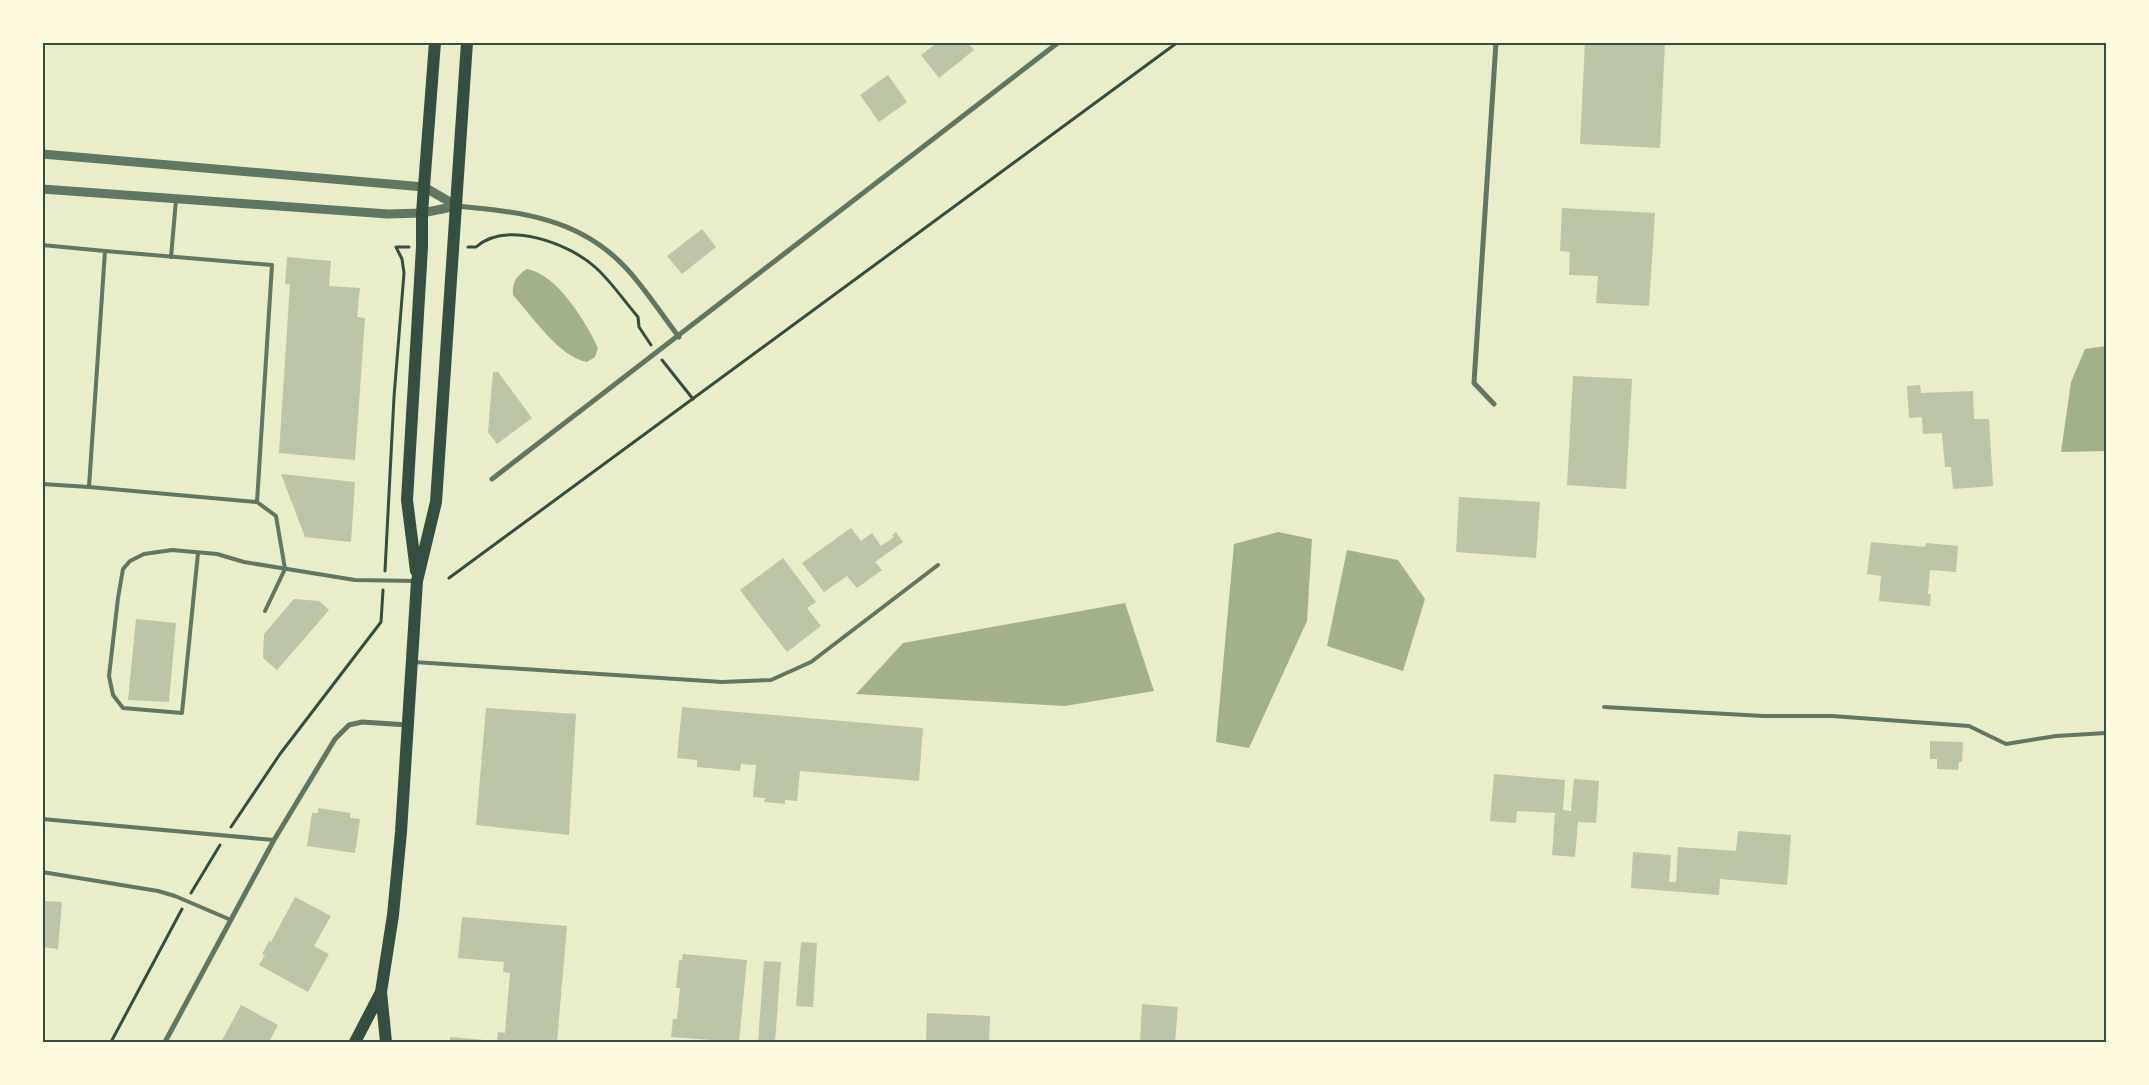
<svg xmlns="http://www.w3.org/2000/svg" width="2149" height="1085" font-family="Karla,sans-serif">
<rect width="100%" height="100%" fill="#e9edc9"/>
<!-- water -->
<g fill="#a3b18a">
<path d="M527,269c30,5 59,53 71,79l-3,9 -8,5c-28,-5 -55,-46 -74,-67 -1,-13 3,-19 14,-26z"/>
<path d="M2106,346v105l-45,1 10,-70 14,-33z"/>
<path d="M1278,532l34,7 -5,82 -58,127 -33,-6 18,-198z"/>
<path d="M1347,550l51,10 27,39 -22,72 -76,-25z"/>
<path d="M1125,603l29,88 -89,15 -209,-12 47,-51z"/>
</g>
<!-- building -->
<g fill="#bcc5a7">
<path d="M938,42h29l7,8 -35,28 -18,-23z"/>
<path d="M1585,42h80l-5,106 -80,-4z"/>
<path d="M888,75l19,27 -28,20 -19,-27z"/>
<path d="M1562,208l93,5 -6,93 -53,-3 2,-27 -29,-1 1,-23 -10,-1z"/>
<path d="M702,229l14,18 -34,27 -15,-18z"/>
<path d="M287,257l44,4 -2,25 31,2 -3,29 8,1 -10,142 -76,-7 11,-169h-5z"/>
<path d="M493,372h5l34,46 -35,26 -9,-12z"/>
<path d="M1573,376l59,3 -6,110 -59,-4z"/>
<path d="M1920,385l1,8 52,-2 1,28h15l4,67 -40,3 -2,-22h-6l-3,-34 -19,1 -1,-17 -13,1 -2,-32z"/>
<path d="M281,474l74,8 -4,60 -46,-5z"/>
<path d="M1459,497l81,5 -4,56 -80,-6z"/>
<path d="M851,528l10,13 11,-8 9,13 13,-9 -2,-2 4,-3 7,10 -28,20 7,8 -25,18 -10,-12 -23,16 -22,-29z"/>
<path d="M1871,542l54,5 1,-4 32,3 -2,26 -26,-2 -2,24h3l-1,12 -51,-5 2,-25 -14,-2z"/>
<path d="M783,558l33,44 -9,6 14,18 -34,26 -47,-62z"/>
<path d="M294,599l25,2 10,9 -52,60 -14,-12 1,-24z"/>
<path d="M136,619l40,4 -7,79 -41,-2z"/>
<path d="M682,707l241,21 -4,53 -119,-10 -3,30 -12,-1v4l-21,-2 1,-4 -12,-1 3,-32 -15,-1 -1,7 -43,-4v-7l-20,-2z"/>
<path d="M486,708l90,6 -7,121 -93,-10z"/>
<path d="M1930,741l33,1 -1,20h-3l-1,8 -21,-1v-10h-7z"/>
<path d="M1494,774l71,6 -2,30 8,1 3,-32 25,2 -3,42 -18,-1 -3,35 -23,-2 3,-42 -38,-2 -1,12 -26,-2z"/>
<path d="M318,808l32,5v5l10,1 -5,34 -48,-7 5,-33h6z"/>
<path d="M1738,831l53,4 -4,50 -67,-6 -1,16 -88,-7 2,-36 38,3 -2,27h7l2,-35 58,4z"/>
<path d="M295,897l36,19 -17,30 15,8 -21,38 -49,-27 6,-10 -3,-1 7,-13 2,1z"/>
<path d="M42,901l20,1 -4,47 -16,-2z"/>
<path d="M462,917l105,9 -10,116h-60l1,-10 7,1 5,-60 -7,-1 1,-10 -46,-4z"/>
<path d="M801,942l16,1 -4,64 -17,-1z"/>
<path d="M683,954l64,6 -8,82 -68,-5 2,-18h4l3,-31h-4l3,-28h3z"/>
<path d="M764,961l17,1 -6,80h-17z"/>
<path d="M1142,1004l36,3 -3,35h-35z"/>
<path d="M241,1005l37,20 -9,17h-48z"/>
<path d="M927,1013l63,3 -1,26h-63z"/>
<path d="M450,1037l46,4v1h-46z"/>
</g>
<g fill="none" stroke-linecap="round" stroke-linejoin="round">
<!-- path -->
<g stroke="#344e41" stroke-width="3">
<path d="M468,247h8c30,-27 92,-4 119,20 16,14 29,34 43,50l1,10 12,18"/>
<path d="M662,360l31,39"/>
<path d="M385,571l9,-174 10,-124 -2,-14 -6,-12h13"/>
<path d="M449,578l729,-536"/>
<path d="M231,827l49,-73 101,-132 2,-32"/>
<path d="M191,893l29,-48"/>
<path d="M111,1042l71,-133"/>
</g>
<!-- service -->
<g stroke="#617663" stroke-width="4">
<path d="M42,245l63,6 -16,236 -47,-3"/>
<path d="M171,257l5,-57"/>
<path d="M89,487l168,15 15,-237 -167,-14"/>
<path d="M257,502l19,14 9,53 -20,42"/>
<path d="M198,553l-16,160 -59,-5 -10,-13 -4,-19 9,-78 5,-29 7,-8 14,-7 28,-4 45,4 27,8 111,18 61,1"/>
<path d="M414,662l308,20 49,-2 40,-18 127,-97"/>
<path d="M1604,707l159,9h69l137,10 37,18 50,-8 50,-3"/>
<path d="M42,819l232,21"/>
<path d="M42,872l116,19 17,5 56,24"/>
</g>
<!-- minor -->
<g stroke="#617663" stroke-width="5">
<path d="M457,206c64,6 122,12 168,61 20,21 36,47 54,70"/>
<path d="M1494,404l-20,-21 22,-341"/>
<path d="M492,479l567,-437"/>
<path d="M165,1042l109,-202 61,-101 14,-14 13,-3 46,3"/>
</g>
<!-- tertiary -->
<g stroke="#617663" stroke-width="9">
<path d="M42,154l382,33 33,19"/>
<path d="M42,189l346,25 34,-1 35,-7"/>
</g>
<!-- primary -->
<g stroke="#344e41" stroke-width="12">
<path d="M416,571l-9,-71 15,-253v-34l13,-171"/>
<path d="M355,1042l26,-50"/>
<path d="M386,1042l-5,-50 12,-77 8,-83 16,-251 19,-79 31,-460"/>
</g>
</g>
<!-- border -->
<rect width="2149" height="1085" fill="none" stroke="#fefae0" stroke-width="88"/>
<rect x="44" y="44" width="2061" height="997" fill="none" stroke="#344e41" stroke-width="2"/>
</svg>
